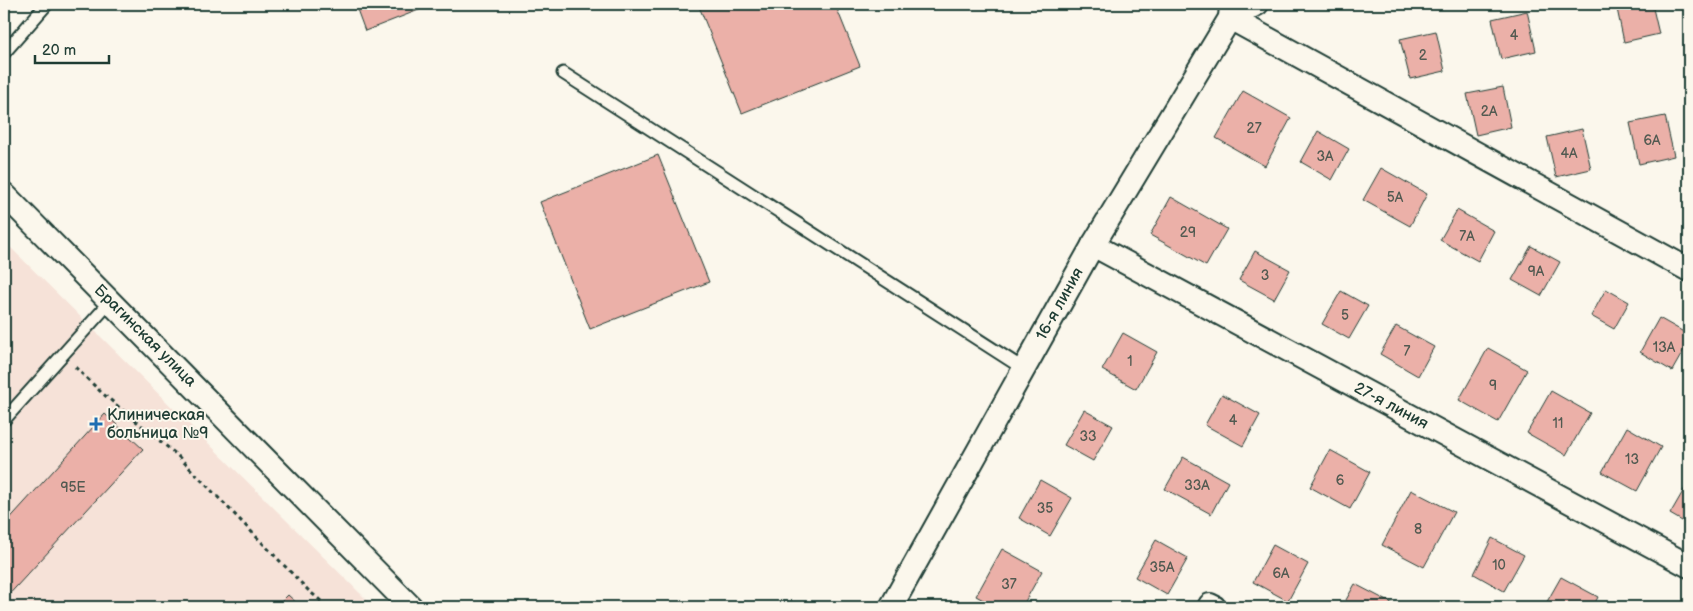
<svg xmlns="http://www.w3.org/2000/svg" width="1693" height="611" font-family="'Balsamiq Sans',sans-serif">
<rect width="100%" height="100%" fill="#fbf7ec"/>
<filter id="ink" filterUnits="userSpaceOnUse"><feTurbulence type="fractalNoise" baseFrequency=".02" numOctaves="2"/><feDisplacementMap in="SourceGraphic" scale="10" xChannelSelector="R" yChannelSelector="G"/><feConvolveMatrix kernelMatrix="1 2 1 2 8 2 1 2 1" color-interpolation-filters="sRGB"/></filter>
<g filter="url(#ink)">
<!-- built -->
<path fill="#f6e2d8" d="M4,241l370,366h-370z"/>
<!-- building -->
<g fill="#ebb0a8" stroke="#1f3d34">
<path d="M355,4h79l-69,27z"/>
<path d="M698,4h137l25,62 -118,47z"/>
<path d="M1616,4h36l7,30 -35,8z"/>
<path d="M1527,11l9,40 -35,8 -9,-40z"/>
<path d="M1436,31l9,40 -35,8 -10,-40z"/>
<path d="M1503,87l8,40 -35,8 -9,-41z"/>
<path d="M1243,91l48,27 -26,48 -49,-28z"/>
<path d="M1665,116l9,40 -35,8 -9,-41z"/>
<path d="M1582,129l9,40 -35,8 -9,-40z"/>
<path d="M1318,131l31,18 -17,31 -31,-18z"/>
<path d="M658,155l51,127 -119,47 -50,-127z"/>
<path d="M1381,168l46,26 -17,32 -47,-26z"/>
<path d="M1171,197l56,32 -21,37 -56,-31z"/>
<path d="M1457,210l37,21 -16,30 -38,-21z"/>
<path d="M1531,246l29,16 -19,34 -29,-16z"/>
<path d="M1255,251l35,19 -16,29 -35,-19z"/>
<path d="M1606,289l23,13 -15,27 -23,-13z"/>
<path d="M1341,291l27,15 -19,33 -27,-15z"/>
<path d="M1659,318l30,17v6l-17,30 -32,-19z"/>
<path d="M1396,326l38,21 -16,29 -38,-22z"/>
<path d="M1123,333l34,19 -21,37 -34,-19z"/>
<path d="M1488,348l39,22 -29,52 -39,-22z"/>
<path d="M1551,391l39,22 -24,42 -39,-22z"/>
<path d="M1222,394l38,21 -17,31 -38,-21z"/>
<path d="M1084,410l29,16 -20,35 -29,-16z"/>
<path d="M105,414l38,35 -139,151v-75z"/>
<path d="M1627,427l34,20 -24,44 -35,-19z"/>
<path d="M1330,450l40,22 -20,37 -40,-22z"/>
<path d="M1183,457l45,25 -17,32 -46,-25z"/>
<path d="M1040,480l32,18 -22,38 -31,-18z"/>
<path d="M1689,481v44l-19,-11z"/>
<path d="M1411,490l43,22 -30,55 -42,-22z"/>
<path d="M1492,538l32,17 -20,36 -30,-17z"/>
<path d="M1156,540l32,18 -21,37 -32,-18z"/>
<path d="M1273,545l35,19 -20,37 -35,-19z"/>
<path d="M1002,549l40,22 -20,36h-26l-20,-11z"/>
<path d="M1561,577l37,20 -5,10h-49z"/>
<path d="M1355,584l44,23h-57z"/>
<path d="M288,595l13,12h-25z"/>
</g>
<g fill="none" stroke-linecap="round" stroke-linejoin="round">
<defs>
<g id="lane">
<path d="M4,53l43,-49"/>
<path d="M563,73l461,296"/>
<path d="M4,420l107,-119"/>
</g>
<g id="street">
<path d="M1230,18l459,252"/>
<path d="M1230,18l27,-14"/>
<path d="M4,194l407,413"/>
<path d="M1093,245l596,321"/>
<path d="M891,607l202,-362 137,-227 1,-14"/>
<path d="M1209,607l1,-2 4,2"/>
</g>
</defs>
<!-- lane casing -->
<use href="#lane" stroke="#1f3d34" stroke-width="15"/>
<!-- street casing -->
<use href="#street" stroke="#1f3d34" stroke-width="26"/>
<!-- path -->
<path stroke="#1f3d34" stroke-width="3" stroke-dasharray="4 4" stroke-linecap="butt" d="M75,367l27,26 75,62 131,135 20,17"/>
<!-- lane -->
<use href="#lane" stroke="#fbf7ec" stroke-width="11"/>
<!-- street -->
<use href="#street" stroke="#fbf7ec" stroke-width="22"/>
</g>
</g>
<!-- markers -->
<path fill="#1f6fb2" stroke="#fbf7ec" stroke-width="2" d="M93.5 416.5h5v5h5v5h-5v5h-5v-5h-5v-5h5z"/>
<g text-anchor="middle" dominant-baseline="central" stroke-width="4" stroke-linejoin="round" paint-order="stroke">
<!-- number labels -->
<g font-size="14" fill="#525a51">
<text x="1514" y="35">4</text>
<text x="1423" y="55">2</text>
<text x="1489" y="111">2А</text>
<text x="1254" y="128">27</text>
<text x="1652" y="140">6А</text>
<text x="1569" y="153">4А</text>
<text x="1325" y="156">3А</text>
<text x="1395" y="197">5А</text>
<text x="1188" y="232">29</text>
<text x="1467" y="236">7А</text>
<text x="1536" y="271">9А</text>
<text x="1265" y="275">3</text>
<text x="1345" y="315">5</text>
<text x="1664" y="347">13А</text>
<text x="1407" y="351">7</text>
<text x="1130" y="361">1</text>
<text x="1493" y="385">9</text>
<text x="1233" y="420">4</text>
<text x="1558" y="423">11</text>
<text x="1088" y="436">33</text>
<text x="1632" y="459">13</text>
<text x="1340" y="480">6</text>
<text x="1197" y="485">33А</text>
<text x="73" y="487">95Е</text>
<text x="1045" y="508">35</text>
<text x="1418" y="529">8</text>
<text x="1499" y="565">10</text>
<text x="1162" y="567">35А</text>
<text x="1281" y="573">6А</text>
<text x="1009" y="584">37</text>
</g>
<!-- street labels -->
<g font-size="16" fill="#1f3d34" stroke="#fbf7ec">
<text transform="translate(1060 304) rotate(-61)">16-я линия</text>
<text transform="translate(145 336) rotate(45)">Брагинская улица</text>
<text transform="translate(1391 406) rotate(28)">27-я линия</text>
</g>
<!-- poi labels -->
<g font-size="16" fill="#1f3d34" stroke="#fbf7ec" text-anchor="start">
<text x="107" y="415">Клиническая<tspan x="107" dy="18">больница №9</tspan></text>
</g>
</g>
<!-- margin -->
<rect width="1693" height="611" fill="none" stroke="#fbf7ec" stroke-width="20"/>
<rect x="10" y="10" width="1673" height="591" fill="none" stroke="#1f3d34" stroke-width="2" filter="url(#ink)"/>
<!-- scale -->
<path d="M35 55v8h74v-8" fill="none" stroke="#1f3d34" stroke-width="2.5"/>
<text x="42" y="55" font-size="15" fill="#1f3d34" stroke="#fbf7ec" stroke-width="4" paint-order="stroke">20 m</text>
</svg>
